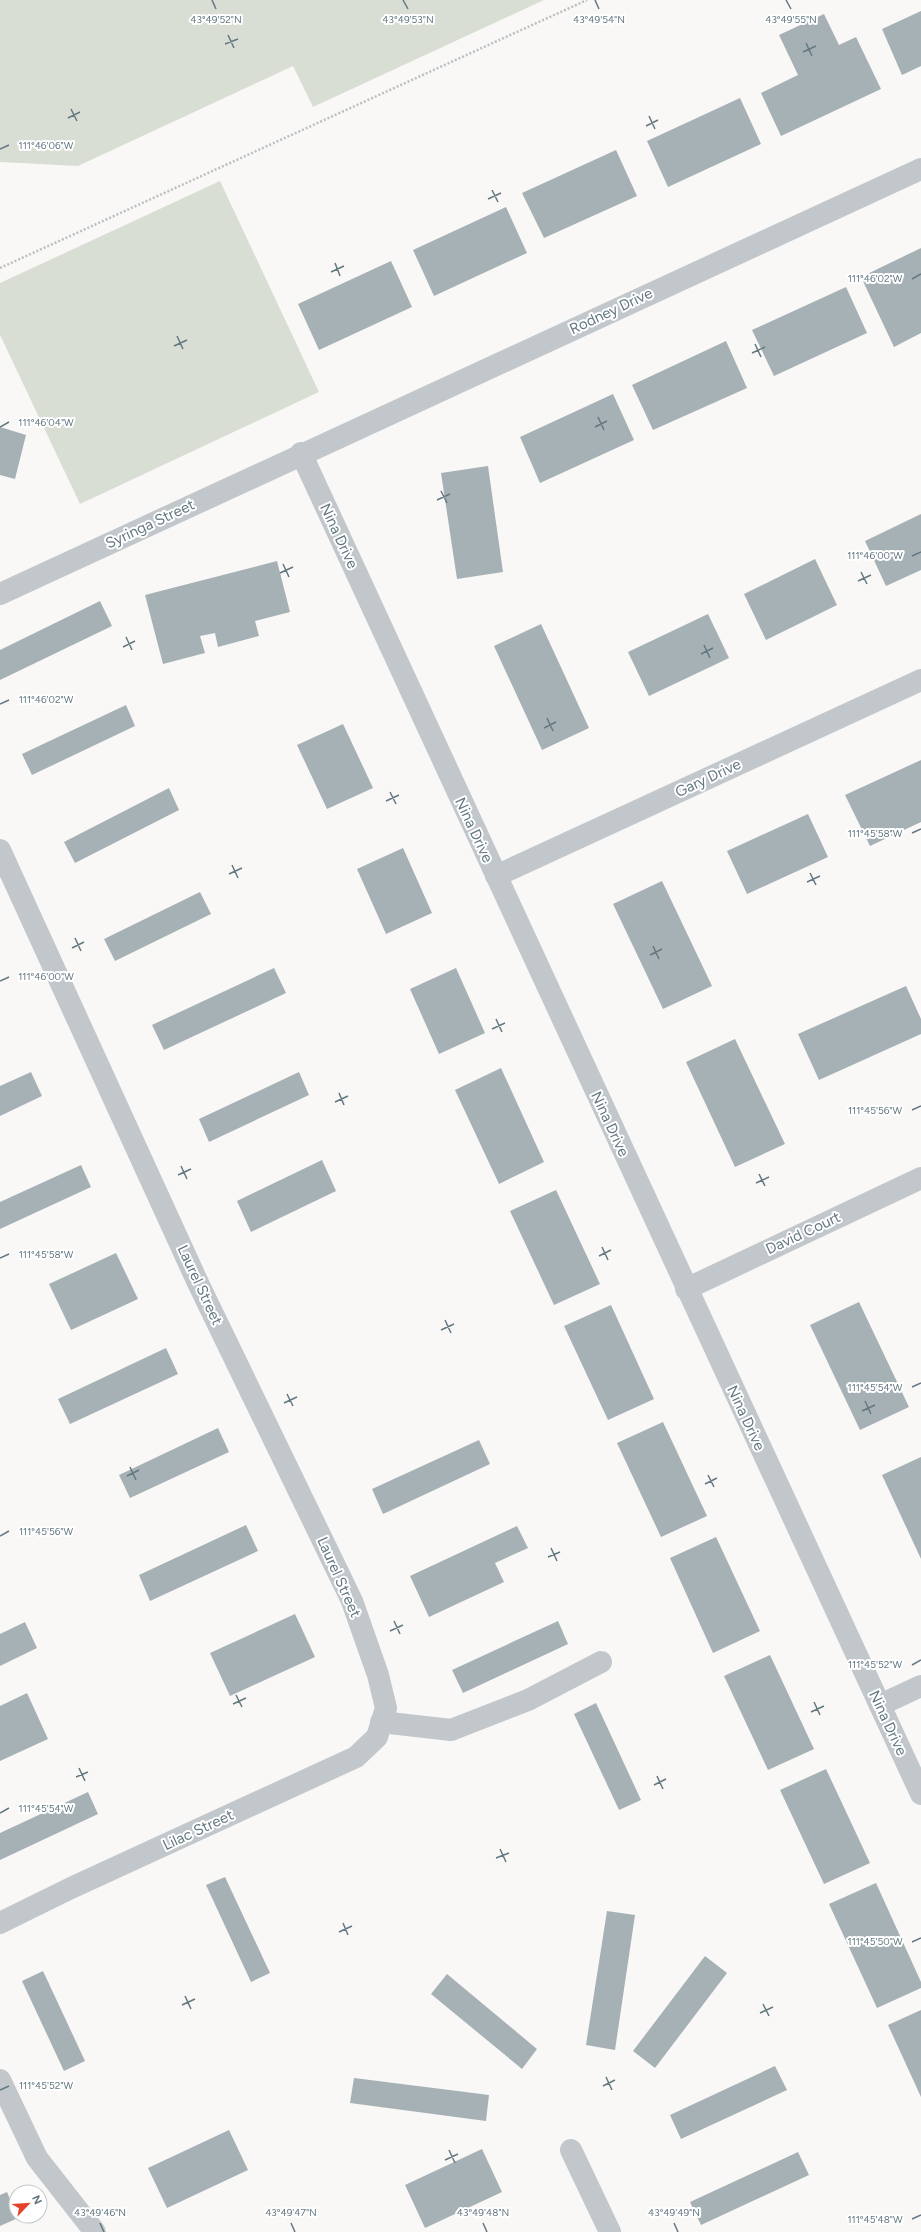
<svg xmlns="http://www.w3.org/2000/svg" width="921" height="2232" font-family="Figtree,sans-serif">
<rect width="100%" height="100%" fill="#f9f8f6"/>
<!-- green -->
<g fill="#d9ded5">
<path d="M0,0h544l-231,107 -20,-41 -215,100 -78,-4z"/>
<path d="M220,181l99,211 -239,112 -80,-169v-52z"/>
</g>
<!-- building -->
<g fill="#a6b1b5">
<path d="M921,11v55l-19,9 -20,-46z"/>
<path d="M824,14l15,31 17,-8 25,52 -100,47 -20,-43 37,-18 -19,-40z"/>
<path d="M740,98l21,46 -93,43 -21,-46z"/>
<path d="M616,150l21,46 -93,42 -22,-45z"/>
<path d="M506,207l21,46 -93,43 -21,-46z"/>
<path d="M921,248v85l-27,14 -33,-70z"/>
<path d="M391,261l21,46 -93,43 -21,-46z"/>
<path d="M846,287l21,46 -93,43 -22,-46z"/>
<path d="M726,341l21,47 -94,42 -21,-45z"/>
<path d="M613,394l21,46 -94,43 -20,-46z"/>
<path d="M0,427l26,8 -11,44 -15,-4z"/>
<path d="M488,466l15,106 -46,7 -16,-106z"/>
<path d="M921,514v56l-35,16 -21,-45z"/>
<path d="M815,559l22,46 -71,35 -22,-46z"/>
<path d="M277,561l13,51 -35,9 4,15 -41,11 -3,-14 -15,3 5,17 -42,11 -18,-69z"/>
<path d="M100,601l12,25 -112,54v-30z"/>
<path d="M708,614l21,44 -80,38 -21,-44z"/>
<path d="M541,624l48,104 -47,22 -48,-104z"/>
<path d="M126,705l9,21 -103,49 -10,-21z"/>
<path d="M343,724l30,64 -46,21 -30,-64z"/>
<path d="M921,760v62l-51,24 -25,-51z"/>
<path d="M169,788l10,22 -104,53 -11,-21z"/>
<path d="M808,814l20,43 -81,37 -20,-43z"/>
<path d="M403,848l29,65 -46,21 -29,-65z"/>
<path d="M662,881l50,105 -49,23 -50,-105z"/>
<path d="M200,892l11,22 -96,47 -11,-22z"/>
<path d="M274,968l12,25 -122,57 -12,-25z"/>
<path d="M456,968l29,65 -46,21 -29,-65z"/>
<path d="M906,986l15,33v15l-102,46 -21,-46z"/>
<path d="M735,1039l50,105 -50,23 -49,-105z"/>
<path d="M501,1068l43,94 -45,22 -44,-94z"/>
<path d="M31,1072l11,24 -42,20v-30z"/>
<path d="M299,1072l10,23 -100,47 -10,-23z"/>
<path d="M322,1160l14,31 -85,41 -14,-31z"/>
<path d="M81,1165l10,22 -91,42v-27z"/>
<path d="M556,1190l44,94 -46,21 -44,-94z"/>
<path d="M116,1253l22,46 -67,31 -22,-46z"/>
<path d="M859,1302l50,105 -49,23 -50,-105z"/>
<path d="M611,1305l43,94 -46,21 -44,-94z"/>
<path d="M166,1348l12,26 -108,50 -12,-25z"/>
<path d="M663,1422l44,94 -46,21 -44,-94z"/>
<path d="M218,1428l11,24 -99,46 -11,-23z"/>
<path d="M479,1440l11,24 -107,50 -11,-25z"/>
<path d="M921,1457v102l-39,-84z"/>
<path d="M246,1525l12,26 -108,50 -11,-26z"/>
<path d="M517,1526l11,22 -33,15 9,19 -75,35 -19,-41z"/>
<path d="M716,1537l44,94 -47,22 -43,-95z"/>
<path d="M295,1614l20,43 -85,39 -20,-43z"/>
<path d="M558,1621l10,23 -105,49 -11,-23z"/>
<path d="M25,1622l12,26 -37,18v-32z"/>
<path d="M770,1655l44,94 -46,21 -44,-94z"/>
<path d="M27,1693l21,46 -48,22v-55z"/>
<path d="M596,1703l45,97 -22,10 -45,-96z"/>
<path d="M826,1769l44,94 -46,21 -44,-94z"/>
<path d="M88,1792l10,22 -98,46v-27z"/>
<path d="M225,1877l45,96 -19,9 -45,-97z"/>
<path d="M876,1883l45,99v6l-44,20 -48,-104z"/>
<path d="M607,1911l28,4 -20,135 -29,-5z"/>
<path d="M705,1956l22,17 -72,95 -22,-17z"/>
<path d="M43,1971l42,90 -21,10 -42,-90z"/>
<path d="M447,1974l90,75 -15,20 -91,-75z"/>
<path d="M921,2010v87l-33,-72z"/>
<path d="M775,2066l12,24 -106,49 -11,-24z"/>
<path d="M354,2078l135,17 -3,26 -136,-18z"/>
<path d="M229,2130l19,40 -81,38 -19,-40z"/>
<path d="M482,2149l20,43 -77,36 -20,-43z"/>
<path d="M798,2152l11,23 -108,50 -11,-23z"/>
<path d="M7,2192l11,26 -18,8v-31z"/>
</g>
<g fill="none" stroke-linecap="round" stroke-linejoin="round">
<!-- path -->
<path stroke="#bbbfc1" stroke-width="2.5" stroke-dasharray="2 2" stroke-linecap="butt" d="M0,268l587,-268"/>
<!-- minor -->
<g stroke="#c1c7ca" stroke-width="22">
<path d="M301,453l620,1341"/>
<path d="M0,594l921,-425"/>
<path d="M0,850l198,433 154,318 26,74 8,33 -9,29 -21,20 -285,131 -71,35"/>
<path d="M496,876l425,-196"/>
<path d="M686,1289l235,-111"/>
<path d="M880,1705l41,-19"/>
<path d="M381,1722l70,8 77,-30 73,-38"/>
<path d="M0,2080l37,78 58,74"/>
<path d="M571,2150l39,82"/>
</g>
</g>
<!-- ticks -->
<path fill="none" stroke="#637881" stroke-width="1.5" d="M212,0l4,9M403,0l5,9M595,0l4,9M786,0l5,9M228,35l6,13M806,43l6,13M225,44l13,-5M803,52l13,-6M71,109l6,12M649,116l6,13M68,118l12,-6M646,126l12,-6M0,149l9,-4M492,190l6,12M488,199l13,-6M335,263l5,13M331,272l13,-6M912,279l9,-5M177,336l6,13M755,344l6,13M174,346l13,-6M752,353l13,-6M598,417l6,13M0,427l9,-5M595,427l12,-6M441,491l6,12M437,500l13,-6M912,556l9,-4M283,564l6,13M861,572l6,12M280,573l13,-6M858,581l13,-6M126,637l6,13M704,645l6,13M123,647l12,-6M701,654l12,-6M0,704l9,-4M547,718l6,13M544,728l12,-6M390,792l6,12M386,801l13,-6M912,833l9,-4M232,865l6,13M810,873l6,12M229,874l13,-6M807,882l13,-6M75,938l6,13M653,946l6,13M72,948l12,-6M650,955l12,-6M0,981l9,-4M496,1019l6,13M492,1029l13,-6M339,1093l5,12M335,1102l13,-6M912,1110l9,-4M181,1166l6,13M759,1174l6,12M178,1175l13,-6M756,1183l13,-6M602,1247l6,13M599,1256l12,-6M0,1258l9,-4M445,1320l6,13M441,1330l13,-6M912,1387l9,-4M287,1394l6,12M865,1401l6,13M284,1403l13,-6M862,1411l13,-6M130,1467l6,13M708,1475l6,12M127,1476l12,-6M705,1484l12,-6M0,1536l9,-5M551,1548l6,13M548,1557l12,-5M394,1621l6,13M390,1631l13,-6M912,1665l9,-5M236,1695l6,12M814,1702l6,13M233,1704l13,-6M811,1712l13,-6M79,1768l6,13M657,1776l6,13M76,1777l12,-5M654,1785l12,-6M0,1813l9,-5M500,1849l6,13M496,1858l13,-5M343,1923l5,12M339,1932l13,-6M912,1942l9,-4M185,1996l6,13M763,2004l6,12M182,2005l13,-6M760,2013l13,-6M606,2077l6,13M603,2086l12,-6M0,2090l9,-4M449,2150l6,13M445,2160l13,-6M912,2219l9,-4M100,2223l4,9M291,2223l4,9M483,2223l4,9M674,2223l4,9"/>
<g text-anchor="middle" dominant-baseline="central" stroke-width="4" stroke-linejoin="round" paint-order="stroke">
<!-- street labels -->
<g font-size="15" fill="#637881" stroke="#fff">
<text transform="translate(611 311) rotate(-25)">Rodney Drive</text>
<text transform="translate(150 524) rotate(-25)">Syringa Street</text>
<text transform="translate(339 536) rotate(65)">Nina Drive</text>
<text transform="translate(708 778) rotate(-25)">Gary Drive</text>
<text transform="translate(474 830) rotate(65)">Nina Drive</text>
<text transform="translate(610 1124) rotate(65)">Nina Drive</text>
<text transform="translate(803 1233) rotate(-25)">David Court</text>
<text transform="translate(200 1285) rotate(65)">Laurel Street</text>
<text transform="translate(746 1418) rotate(65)">Nina Drive</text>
<text transform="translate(339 1577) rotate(66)">Laurel Street</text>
<text transform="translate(888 1723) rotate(65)">Nina Drive</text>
<text transform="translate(198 1830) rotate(-25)">Lilac Street</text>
</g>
</g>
<g font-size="10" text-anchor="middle" fill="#637881" stroke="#fff" stroke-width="4" stroke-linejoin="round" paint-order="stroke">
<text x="216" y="23">43°49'52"N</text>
<text x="408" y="23">43°49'53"N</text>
<text x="599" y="23">43°49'54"N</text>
<text x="791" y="23">43°49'55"N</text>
<text x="46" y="149">111°46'06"W</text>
<text x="875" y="282">111°46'02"W</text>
<text x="46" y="426">111°46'04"W</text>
<text x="875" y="559">111°46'00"W</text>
<text x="46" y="703">111°46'02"W</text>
<text x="875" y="837">111°45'58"W</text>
<text x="46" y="980">111°46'00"W</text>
<text x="875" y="1114">111°45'56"W</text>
<text x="46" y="1258">111°45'58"W</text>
<text x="875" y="1391">111°45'54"W</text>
<text x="46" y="1535">111°45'56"W</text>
<text x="875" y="1668">111°45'52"W</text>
<text x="46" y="1812">111°45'54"W</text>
<text x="875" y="1945">111°45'50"W</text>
<text x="46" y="2089">111°45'52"W</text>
<text x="100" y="2216">43°49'46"N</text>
<text x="291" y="2216">43°49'47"N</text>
<text x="483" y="2216">43°49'48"N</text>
<text x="674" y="2216">43°49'49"N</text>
<text x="875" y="2223">111°45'48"W</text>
</g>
<!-- north arrow -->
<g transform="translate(28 2204) rotate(65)"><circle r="19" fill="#ffffff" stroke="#c1c9cd"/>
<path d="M0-3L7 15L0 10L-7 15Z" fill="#e4422a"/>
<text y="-6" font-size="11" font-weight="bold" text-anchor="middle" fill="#637881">N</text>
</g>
</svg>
